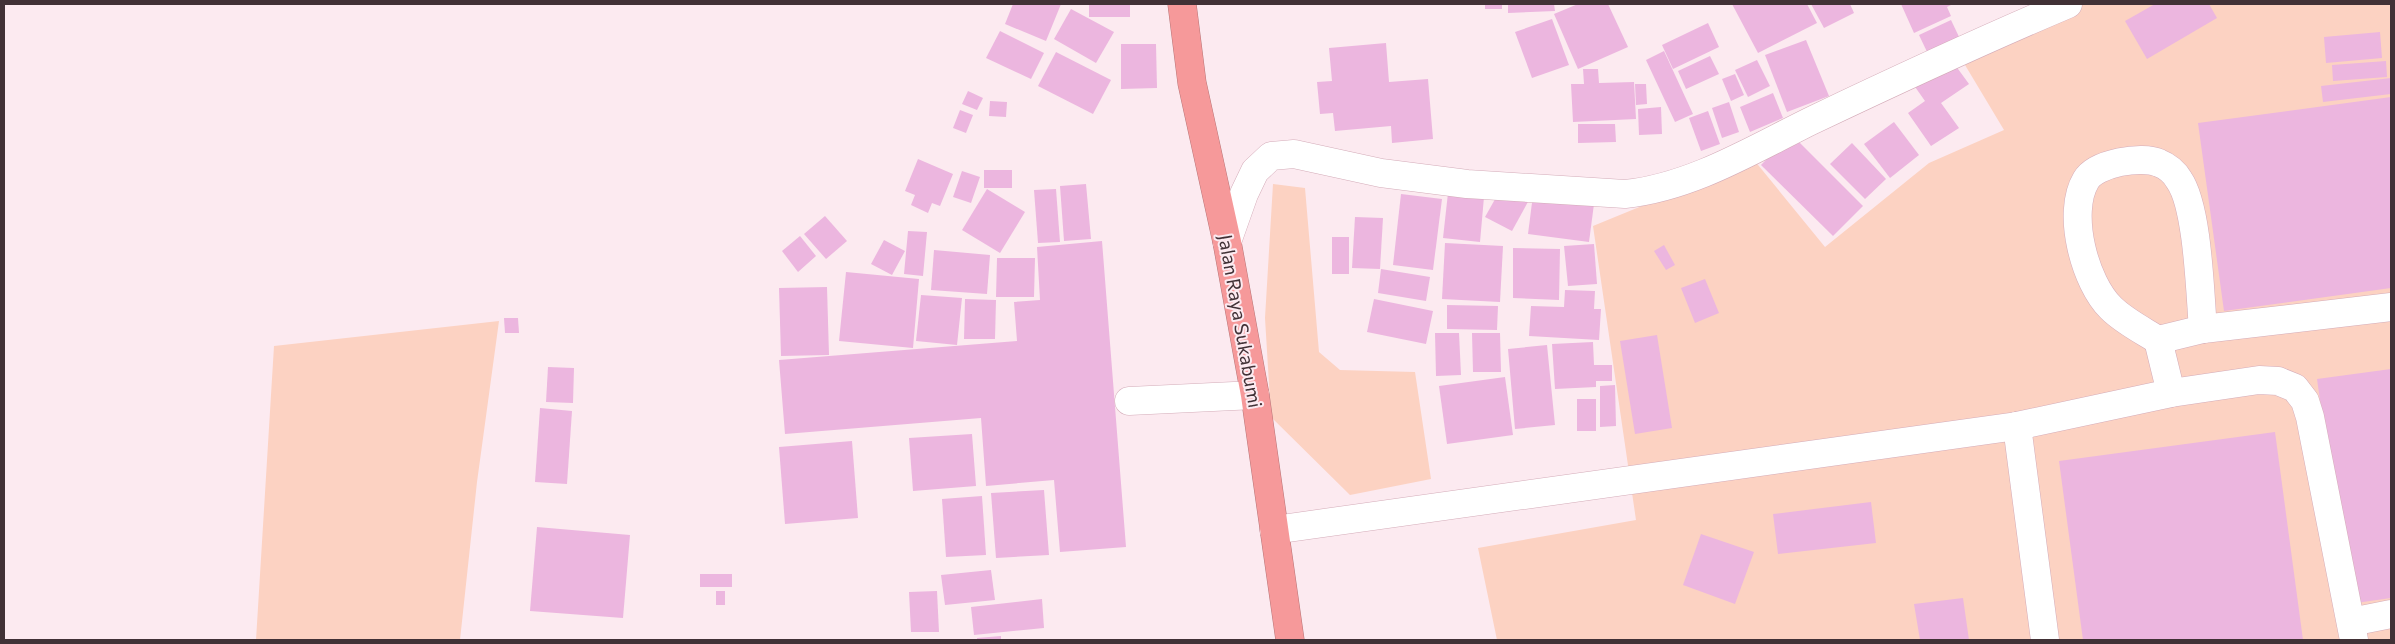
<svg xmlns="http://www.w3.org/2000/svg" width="2395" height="644" font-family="Commissioner,sans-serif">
<rect width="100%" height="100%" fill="#fceaf0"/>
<!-- green -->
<g fill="#fcd2c2">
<path d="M2072,4h319v636h-894l-19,-92 158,-28 -43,-294 161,-66 71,87 104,-84 75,-33 -42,-70z"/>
<path d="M1273,184l32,4 14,164 21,18 75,2 16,107 -81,16 -79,-78 -6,-99z"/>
<path d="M499,321l-22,161 -17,158h-204l18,-294z"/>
</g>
<!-- building -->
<g fill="#ecb6df">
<path d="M1013,4h48l-15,37 -41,-17z"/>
<rect x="1089" y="4" width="41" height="13"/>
<rect x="1485" y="4" width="17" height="5"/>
<path d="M1508,4h46l1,7 -47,2z"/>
<path d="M1578,4h30l20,43 -50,22 -24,-55z"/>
<path d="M1732,4h75l10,19 -59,30z"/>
<path d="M1811,4h39l4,9 -30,15z"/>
<path d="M1901,4h52l-6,3 4,9 -37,17z"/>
<path d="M2155,4h54l8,14 -70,41 -22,-38z"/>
<path d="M1071,9l43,23 -18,31 -42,-24z"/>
<path d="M1552,19l17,46 -37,13 -17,-46z"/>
<path d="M1951,20l10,21 -32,15 -10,-21z"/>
<path d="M1708,23l11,24 -46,22 -11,-24z"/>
<path d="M1000,31l44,22 -13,26 -45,-21z"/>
<path d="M2380,32l2,26 -56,5 -2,-26z"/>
<path d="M1806,40l23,56 -42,16 -22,-57z"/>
<path d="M1386,43l3,39 39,-3 5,60 -41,4 -1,-17 -56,5 -2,-18 -13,1 -3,-32 15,-1 -3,-33z"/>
<path d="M1121,44h35l1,44 -36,1z"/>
<path d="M1664,51l29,63 -18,8 -29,-62z"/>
<path d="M1056,52l55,28 -18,34 -55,-28z"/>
<path d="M1710,56l9,18 -33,15 -8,-18z"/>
<path d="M1950,58l19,26 -28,19 18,25 -28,18 -23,-33 17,-12 -12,-17z"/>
<path d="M1757,60l13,26 -22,11 -13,-27z"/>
<path d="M2386,61l1,16 -54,4 -1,-16z"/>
<path d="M1583,69h15l1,14 35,-1 2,37 -63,3 -2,-38h13z"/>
<path d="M1735,74l9,21 -13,6 -9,-22z"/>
<path d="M2391,78v16l-68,8 -2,-16z"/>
<path d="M1635,84h11l1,20 -11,1z"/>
<path d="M968,91l15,7 -6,12 -15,-6z"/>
<path d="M1773,93l10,25 -33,14 -10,-25z"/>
<path d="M2391,97v191l-167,23 -26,-188z"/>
<path d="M990,101l17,1 -1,15 -17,-1z"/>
<path d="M1729,102l10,30 -17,6 -10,-30z"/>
<path d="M1661,107l1,27 -23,1 -1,-26z"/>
<path d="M960,110l13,5 -7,18 -13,-5z"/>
<path d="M1708,111l12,33 -19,7 -12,-33z"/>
<path d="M1894,122l25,33 -29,23 -26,-34z"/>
<path d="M1578,124h37l1,18 -38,1z"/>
<path d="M1791,134l72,72 -30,30 -72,-71z"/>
<path d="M1852,143l34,36 -21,20 -35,-35z"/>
<path d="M918,159l35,15 -13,32 -8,-3 -4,10 -17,-8 4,-10 -10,-4z"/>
<rect x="984" y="170" width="28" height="18"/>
<path d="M962,171l18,6 -9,26 -18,-6z"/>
<path d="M1086,184l5,55 -27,2 -4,-55z"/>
<path d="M1503,185l26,15 -17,31 -27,-14z"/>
<path d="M987,189l38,23 -25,41 -38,-23z"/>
<path d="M1056,189l4,53 -22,1 -4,-53z"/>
<path d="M1448,193l36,4 -4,45 -37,-4z"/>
<path d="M1401,194l41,5 -9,71 -40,-5z"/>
<path d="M1533,195l61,9 -5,38 -61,-8z"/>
<path d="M825,216l22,25 -21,18 -22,-25z"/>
<path d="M1355,217l28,1 -3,51 -28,-1z"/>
<path d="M908,231l19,1 -4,44 -19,-2z"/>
<path d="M800,236l16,20 -18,16 -16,-21z"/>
<rect x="1332" y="237" width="17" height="37"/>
<path d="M884,240l21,11 -13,24 -21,-11z"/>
<path d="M1102,241l24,306 -66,5 -6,-72 -68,6 -5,-68 -196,16 -6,-74 238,-19 -3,-39 26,-2 -3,-53z"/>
<path d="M1445,243l58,3 -3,56 -58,-3z"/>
<path d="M1594,244l3,40 -29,2 -4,-40z"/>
<path d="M1664,245l11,20 -9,5 -12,-19z"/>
<path d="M1513,248l47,1 -1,51 -46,-2z"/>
<path d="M934,250l56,5 -3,39 -56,-4z"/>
<path d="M997,258h38l-1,39h-38z"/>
<path d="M1381,269l49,8 -4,24 -48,-8z"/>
<path d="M846,272l73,7 -6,69 -74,-7z"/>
<path d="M1705,279l14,34 -24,10 -14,-35z"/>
<path d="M827,287l2,68 -48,1 -2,-68z"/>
<path d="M1565,290l30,1 -1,18h7l-2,31 -70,-4 2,-30 33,1z"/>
<path d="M921,295l41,3 -5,47 -41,-4z"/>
<path d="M965,299l31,1 -1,39h-31z"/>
<path d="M1374,299l59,12 -7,33 -59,-12z"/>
<path d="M1447,305l51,1 -1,24 -50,-1z"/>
<path d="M504,318h14l1,15h-14z"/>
<path d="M1435,333h24l2,42 -25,1z"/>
<path d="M1472,333h28l1,39h-28z"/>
<path d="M1657,335l15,93 -37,6 -15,-93z"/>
<path d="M1593,342l1,23h18v16h-16v6l-41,2 -3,-45z"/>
<path d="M1547,345l8,80 -40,4 -7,-80z"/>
<path d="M548,367l26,1 -1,35 -27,-1z"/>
<path d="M2391,369v229l-42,6 -32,-225z"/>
<path d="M1505,377l8,58 -66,9 -8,-58z"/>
<path d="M1615,385l1,41 -16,1v-41z"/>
<rect x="1577" y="399" width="19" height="32"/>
<path d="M540,408l32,3 -5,73 -32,-2z"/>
<path d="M2275,432l28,208h-220l-24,-179z"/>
<path d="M972,434l4,52 -63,5 -4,-53z"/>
<path d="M852,441l6,77 -73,6 -6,-77z"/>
<path d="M1044,490l5,65 -53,3 -5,-65z"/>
<path d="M982,496l4,59 -40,2 -4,-58z"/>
<path d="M1871,502l5,41 -98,11 -5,-40z"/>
<path d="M537,527l93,8 -7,83 -93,-7z"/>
<path d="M1701,534l53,18 -19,52 -52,-19z"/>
<path d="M991,570l4,30 -50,5 -4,-30z"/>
<rect x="700" y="574" width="32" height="13"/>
<rect x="716" y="591" width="9" height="14"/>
<path d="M937,591l2,41h-28l-2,-40z"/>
<path d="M1963,598l6,42h-49l-6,-36z"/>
<path d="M1042,599l2,29 -70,7 -3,-28z"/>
<path d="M1001,636v4h-24v-2z"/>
</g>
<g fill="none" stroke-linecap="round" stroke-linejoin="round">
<defs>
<g id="minor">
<path d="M1227,242l17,-48 11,-23 16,-15 23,-2 87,19 86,11 158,10c68,-7 130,-46 190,-75 84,-40 168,-79 253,-115"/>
<path d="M2158,340c-16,-10 -34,-19 -47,-32 -26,-25 -45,-95 -25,-128 10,-17 56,-25 73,-17 8,3 16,10 20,17 19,27 21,114 24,149"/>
<path d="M2171,393l-13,-53 45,-11 188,-22"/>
<path d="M1129,401l126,-6"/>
<path d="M2017,426l28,214"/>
<path d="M1274,530l743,-104 154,-33 88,-13 19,1 17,7 10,13 5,16 44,223"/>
<path d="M2351,622l40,-8"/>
</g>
<path id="highway" d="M1182,4l10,79 35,159 28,153 35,245"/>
</defs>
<!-- minor casing -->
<use href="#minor" stroke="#d4acb9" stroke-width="29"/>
<!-- highway casing -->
<use href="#highway" stroke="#b77577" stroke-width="29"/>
<!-- minor -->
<use href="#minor" stroke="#fff" stroke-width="28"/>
<!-- highway -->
<use href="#highway" stroke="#f6999a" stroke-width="28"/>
</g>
<g text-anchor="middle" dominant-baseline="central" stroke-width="4" stroke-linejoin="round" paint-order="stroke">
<!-- street labels -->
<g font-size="19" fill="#413136" stroke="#fceaf0">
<text transform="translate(1241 321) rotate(80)">Jalan Raya Sukabumi</text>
</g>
</g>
<!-- border -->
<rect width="2395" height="644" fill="none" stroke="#413136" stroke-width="10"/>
</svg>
